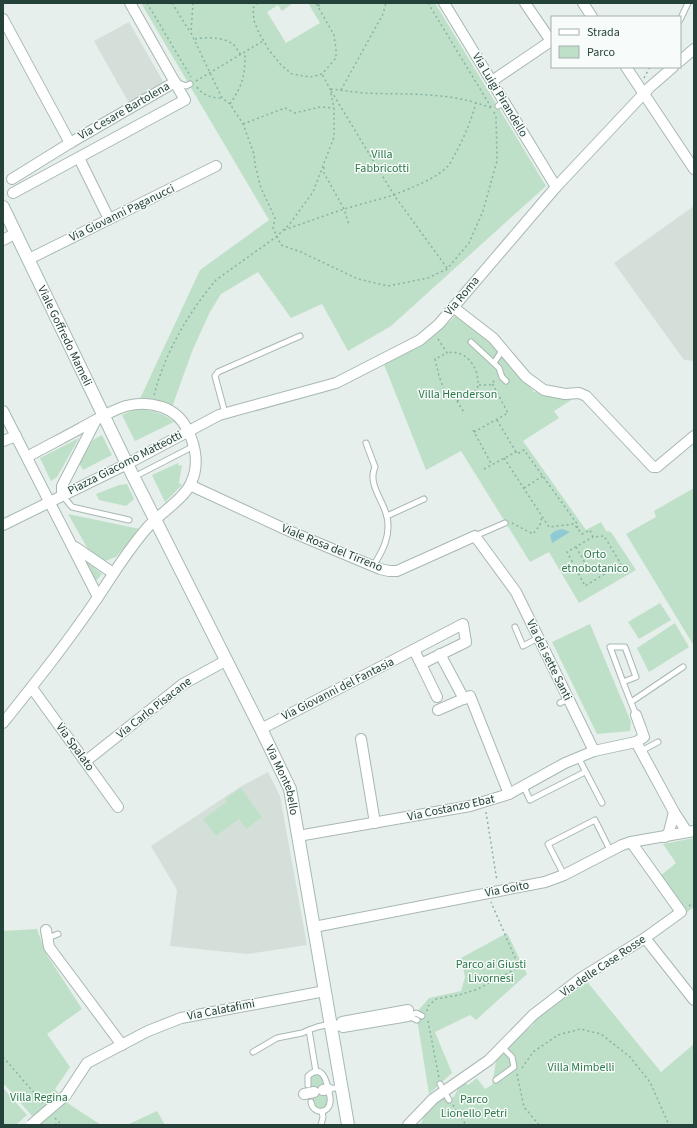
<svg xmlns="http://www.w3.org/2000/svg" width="697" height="1128" font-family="'Source Sans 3',sans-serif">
<rect width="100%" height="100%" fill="#e6efeb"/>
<!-- built -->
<g fill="#d4dfda">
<path d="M129,22l35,61 -35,20 -35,-62z"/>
<path d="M694,206v155l-10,-1 -70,-97z"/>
<path d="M268,772l12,24 27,149 -60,9 -77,-8 7,-56 -26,-44 89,-59z"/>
</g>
<!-- green -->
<g fill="#bfe0c8">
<path d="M141,3h152l-11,8 -4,-6 -11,7 19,31 34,-20 -12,-20h127l111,183 -155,140 -43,25 -26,-47 -31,14 -33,-46 -37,22 -11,18 -17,37 -22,61 -33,-7 62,-133 69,-50z"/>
<path d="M457,314l40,34 1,2 -1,2 4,4 4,-2 29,38 7,-1 38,4 -25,16 5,7 -36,23 63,89 15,-8 5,9 5,1 25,38 -57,33 -30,-51 -19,10 -69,-111 -35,19 -43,-108c30,-13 51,-23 74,-48z"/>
<path d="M140,409c13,2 25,4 34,13l-39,19 -13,-26 7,-3z"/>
<path d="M102,435l10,20 -29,15 -4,-7 14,-23z"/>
<path d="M79,438l-22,39 -6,4 -11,-23z"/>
<path d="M178,463l1,3 3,-1 -3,18 3,2 -17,17 -13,-27z"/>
<path d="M127,484l7,15 -8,7 -27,-6 -3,-6 23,-9z"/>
<path d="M694,488v158l-68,-112 30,-17 -2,-6z"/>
<path d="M68,514l72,15 -24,28 -11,4 -17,-12z"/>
<path d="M81,557l21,17 -7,8z"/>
<path d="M660,603l11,17 -32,19 -11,-17z"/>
<path d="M675,623l14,24 -40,25 -12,-24z"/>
<path d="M590,624l41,98 -1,9 -33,3 -45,-92z"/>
<path d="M241,788l21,29 -16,12 -7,-10 -23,17 -13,-17 24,-17 -2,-3z"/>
<path d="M694,838v69l-7,5 -27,-36 16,-13 -13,-19z"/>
<path d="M37,929l8,23 37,57 -35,25 23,33 -15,22 14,15 32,21h-61l-37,-42v-152z"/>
<path d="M507,933l20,41 -51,46 -6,-5 -35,17 17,41 -23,21 -13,-81 13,-15 32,-7 4,-14 -4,-19z"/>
<path d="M584,978l77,94 33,-28v81h-275l3,-3 4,-14 12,-12 11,5 6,-6 7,-15 6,5 9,-7 8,11 7,-4 5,-30 14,-16 21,-13 15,-24z"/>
<circle cx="316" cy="1082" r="8"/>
<path d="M3,1088l24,27 -11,10h-13z"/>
<circle cx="320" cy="1101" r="8"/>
<path d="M157,1111l8,14h-38z"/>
</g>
<!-- water -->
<path fill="#8ec9d4" d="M562,529l8,3 -18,11 -2,-8 5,-4z"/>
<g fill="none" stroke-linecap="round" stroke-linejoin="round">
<defs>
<g id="lane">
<path d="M680,20l8,-17"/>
<path d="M176,82l10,4 4,-2"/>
<path d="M498,106l7,-5"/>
<path d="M471,342l28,26 3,9 4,4"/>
<path d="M494,363l9,-14"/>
<path d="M225,413l-10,-37 3,-4 82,-36"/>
<path d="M366,443l9,24c-8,17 9,34 12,50 4,18 -4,34 -14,49"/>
<path d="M134,477l60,-31"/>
<path d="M63,496l9,11 57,13"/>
<path d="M387,516l37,-17"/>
<path d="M475,536l30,-13"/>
<path d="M515,627l8,19 15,-8"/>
<path d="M623,682l-13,-35h15l11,30 -13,5 13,33"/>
<path d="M631,702l52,-35"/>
<path d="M560,703l8,-4"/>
<path d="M641,751l17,-9"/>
<path d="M578,757l24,46"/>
<path d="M524,787l6,13 55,-28"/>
<path d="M564,875l-16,-31 47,-24 15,30"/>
<path d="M48,938l10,-4"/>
<path d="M408,1016l8,-3 6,3"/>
<path d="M408,1016l9,4"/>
<path d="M253,1052l24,-14 25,-5 7,-3"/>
<path d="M316,1072l-7,-42 8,-3 13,-3"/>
<path d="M496,1080l18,-13 -2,-10 -10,-10"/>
<path d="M440,1084l9,16"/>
<path d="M308,1085v-9c13,-12 18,2 20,13l14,-2"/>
<path d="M311,1102c2,13 18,12 19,0 1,-4 -1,-9 -2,-13"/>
<path d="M321,1125l2,-8 -1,-6"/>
</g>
<g id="street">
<path d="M444,3l112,184"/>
<path d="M583,3l9,14"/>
<path d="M3,19l67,124"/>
<path d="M680,61l14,-12"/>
<path d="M626,67l68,102"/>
<path d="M492,81l59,-40 -26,-38"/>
<path d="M79,158l30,61"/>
<path d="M12,179l58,-36 105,-61"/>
<path d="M13,193l172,-93 -55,-97"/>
<path d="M3,240l13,-7"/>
<path d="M29,259l187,-93"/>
<path d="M453,307l40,31 33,39 18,13 21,4 14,-1 7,3 67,71h4l37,-31"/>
<path d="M3,411l95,186"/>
<path d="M3,441l13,-5"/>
<path d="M191,484l3,3 93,43 93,39 9,2h8l78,-35 41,56 78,159"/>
<path d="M62,495v-9l34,-66"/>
<path d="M3,525l124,-61 92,-49 117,-32 84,-43 19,-16 117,-137 94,-100 23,-20"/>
<path d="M75,547l38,26"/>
<path d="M440,654l24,45"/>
<path d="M421,664l16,33"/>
<path d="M32,688l86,119"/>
<path d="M438,710l32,-14 39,98"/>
<path d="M636,715l8,22 -8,5 38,70 13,20"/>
<path d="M3,723c32,-40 64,-80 93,-123 16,-24 31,-49 51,-72 12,-14 37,-29 44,-45 8,-17 5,-36 -3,-52 -5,-11 -14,-20 -26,-24 -32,-11 -54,7 -81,21 -18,10 -36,19 -54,29"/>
<path d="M261,729l202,-105 3,18 -45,22 -7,-14"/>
<path d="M361,739l14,84"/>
<path d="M86,761l97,-77 44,-24"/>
<path d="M298,836l172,-30 39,-12 56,-31 29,-12 42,-9"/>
<path d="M665,837l4,-5 5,-20"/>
<path d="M314,927l231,-45 19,-7 58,-30 9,-3 63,-11"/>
<path d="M46,930l3,17 73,98"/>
<path d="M645,938l49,62"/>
<path d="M331,1027l9,-2 3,2 65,-11v-6l-66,12 -2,3"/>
<path d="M323,1090l5,-1"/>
<path d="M304,1094l10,-2"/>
<path d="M66,1095l21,-32 61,-32 33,-13 144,-27"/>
<path d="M408,1125l25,-26 56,-39 44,-45 48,-37 64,-40 36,-26 -50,-70"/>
</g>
<g id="secondary">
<path id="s1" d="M3,207l124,257 134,265 29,60 58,336"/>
</g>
</defs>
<!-- lane casing -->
<use href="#lane" stroke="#a8b8b2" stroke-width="7"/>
<!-- street casing -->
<use href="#street" stroke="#a8b8b2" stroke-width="12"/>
<!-- secondary casing -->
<use href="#secondary" stroke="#a4bbb3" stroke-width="14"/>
<!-- path -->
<g stroke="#86b3a5" stroke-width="1.5" stroke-dasharray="2 3" stroke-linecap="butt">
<path d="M147,3l44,74"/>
<path d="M172,3l18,29"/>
<path d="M193,3l-2,30 31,65 8,6 13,20 11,30 1,11 6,23 14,30 -2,10 8,17 20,7 57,27 30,7 40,-8 19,-9 22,-26 14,-32 14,-50 -1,-44 -2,-5"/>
<path d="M258,3l-5,5 1,13 5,12 10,17 12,15 11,9 18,3 12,-3 14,-16v-9l-2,-14 -18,-32"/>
<path d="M428,3l63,104"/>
<path d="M318,6l5,-3"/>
<path d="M195,39c12,-2 28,-2 38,5 3,3 5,7 8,11"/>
<path d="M644,78l6,-11"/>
<path d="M196,81l67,-40"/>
<path d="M197,87c5,8 15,11 24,11"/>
<path d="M341,90l42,-76 3,-11"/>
<path d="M230,104c13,-20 15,-28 15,-52"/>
<path d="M243,124l42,-16 10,5 25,-6 14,1"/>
<path d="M324,167v6l20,36 5,16"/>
<path d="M284,230l60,-21 50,-14 -64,-106c11,1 22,3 34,4 43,2 85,-2 127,15"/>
<path d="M447,268l-53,-73c18,-8 41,-15 55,-30 2,-3 4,-7 6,-11 9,-16 16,-33 21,-51"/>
<path d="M438,339l9,14 -12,6 4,17 6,17 12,8 20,-11c5,-19 -10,-42 -30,-37"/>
<path d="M479,385h11l6,-6"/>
<path d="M154,395c11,-42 34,-82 62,-115l60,-43 13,-12 24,-33 21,-55v-29l-4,-19 -8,-15"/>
<path d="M457,401l8,13"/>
<path d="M497,420l19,32"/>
<path d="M473,430l19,35"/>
<path d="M474,432l34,-19 -16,-30"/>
<path d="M504,458l45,69 25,-3 8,10 8,-4 3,7 11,-1 17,28 -36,22 -18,-34 26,-15"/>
<path d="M484,469l32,-17 1,2 7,-4 54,75 -1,3"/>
<path d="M524,488l19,-12"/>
<path d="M512,523l21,11 7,-9 2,-9"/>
<path d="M576,547l13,23"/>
<path d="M486,812l11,69"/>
<path d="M689,906l5,-3"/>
<path d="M427,1011l1,-5 8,-7 23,-4 19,-6 41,-22 -28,-65"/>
<path d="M428,1021l11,57"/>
<path d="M3,1057l40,46"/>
<path d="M522,1068l11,-16 25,-17 22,-6 21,5 29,23 20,25 19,43"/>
<path d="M517,1074l7,33 15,18"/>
<path d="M453,1105l13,20"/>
<path d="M55,1118l7,7"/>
<path d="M55,1125l3,-3"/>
</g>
<!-- lane -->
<use href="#lane" stroke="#fff" stroke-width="5"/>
<!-- street -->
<use href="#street" stroke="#fff" stroke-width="10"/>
<!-- secondary -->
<use href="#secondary" stroke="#fff" stroke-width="12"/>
<defs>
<path id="street-bridge" d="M31,1125l35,-30"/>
</defs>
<!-- street-bridge casing -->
<use href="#street-bridge" stroke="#a8b8b2" stroke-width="12" stroke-linecap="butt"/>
<!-- street-bridge -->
<use href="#street-bridge" stroke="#fff" stroke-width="10"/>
</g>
<g text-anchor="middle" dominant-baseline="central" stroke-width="3" stroke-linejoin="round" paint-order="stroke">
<!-- street labels -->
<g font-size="12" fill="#24423a" stroke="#f7fbf9">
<text transform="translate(500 95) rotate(59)">Via Luigi Pirandello</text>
<text transform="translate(124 111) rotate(-30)">Via Cesare Bartolena</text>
<text transform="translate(122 213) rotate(-26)">Via Giovanni Paganucci</text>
<text transform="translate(462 296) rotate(-50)">Via Roma</text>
<text stroke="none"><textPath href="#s1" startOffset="143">Viale Goffredo Mameli</textPath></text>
<text transform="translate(125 463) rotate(-27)">Piazza Giacomo Matteotti</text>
<text transform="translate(332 548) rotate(22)">Viale Rosa del Tirreno</text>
<text transform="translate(549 660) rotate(64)">Via dei sette Santi</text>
<text transform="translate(338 689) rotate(-27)">Via Giovanni del Fantasia</text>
<text transform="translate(154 708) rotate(-38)">Via Carlo Pisacane</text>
<text transform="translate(75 747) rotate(54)">Via Spalato</text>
<text stroke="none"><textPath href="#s1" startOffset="638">Via Montebello</textPath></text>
<text transform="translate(451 808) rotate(-12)">Via Costanzo Ebat</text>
<text transform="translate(507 889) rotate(-11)">Via Goito</text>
<text transform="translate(603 966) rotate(-34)">Via delle Case Rosse</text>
<text transform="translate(221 1010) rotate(-11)">Via Calatafimi</text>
</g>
<!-- park labels -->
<g font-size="12" fill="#2d7a4b" stroke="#f7fbf9">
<text x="382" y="154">Villa<tspan x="382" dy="14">Fabbricotti</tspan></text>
<text x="458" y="394">Villa Henderson</text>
<text x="595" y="554">Orto<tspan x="595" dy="14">etnobotanico</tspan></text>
<text x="491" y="964">Parco ai Giusti<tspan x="491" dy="14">Livornesi</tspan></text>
<text x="581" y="1067">Villa Mimbelli</text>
<text x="39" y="1097">Villa Regina</text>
<text x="474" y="1099">Parco<tspan x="474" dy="14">Lionello Petri</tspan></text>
</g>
</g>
<!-- border -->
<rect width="697" height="1128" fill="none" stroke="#24423a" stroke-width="8"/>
<!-- legend -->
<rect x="551" y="16" width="130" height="52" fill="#f7fbf9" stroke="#a3b1ad"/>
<rect x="559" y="29" width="20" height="6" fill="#ffffff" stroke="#a3b1ad"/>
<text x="587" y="36" font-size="12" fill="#24423a">Strada</text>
<rect x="559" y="46" width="20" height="12" fill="#bfe0c8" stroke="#a3b1ad"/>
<text x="587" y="56" font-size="12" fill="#24423a">Parco</text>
</svg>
